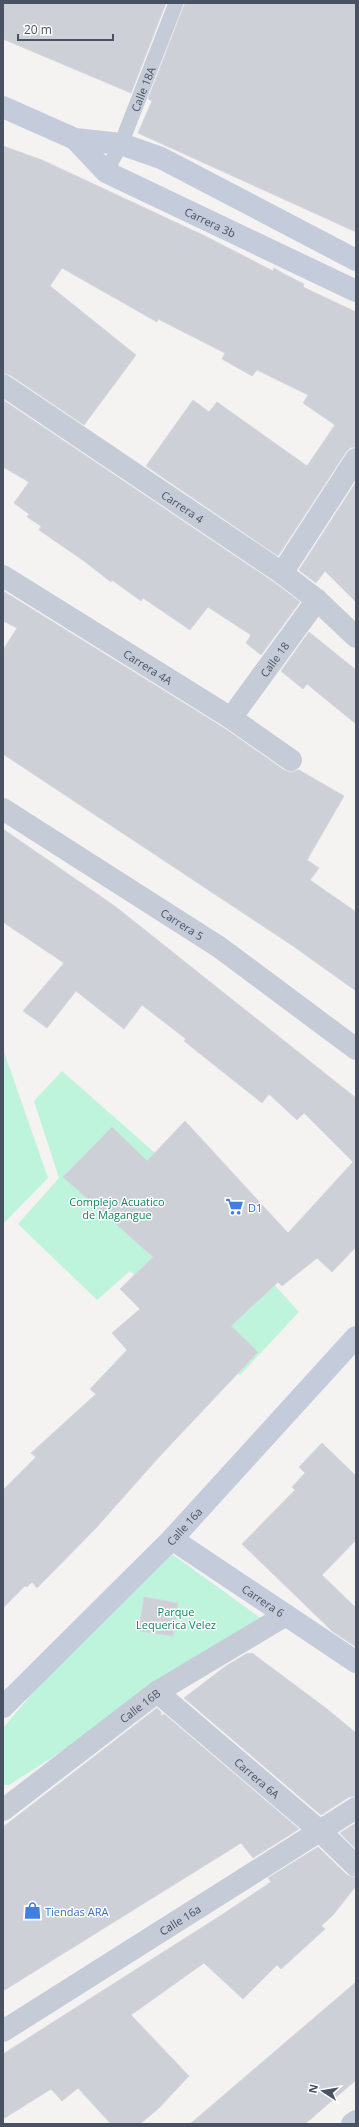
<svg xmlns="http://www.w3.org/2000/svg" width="359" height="2127" font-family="'Open Sans',sans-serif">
<rect width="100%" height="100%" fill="#f5f2f2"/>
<!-- green -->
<g fill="#bef4db">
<path d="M3,1049l45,129 -45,46z"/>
<path d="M62,1071l93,82 144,159 -59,63 -110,-104 -33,29 -79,-76 41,-46 -25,-77z"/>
<path d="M172,1554l94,68 -257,163h-6v-57l33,-39z"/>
</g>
<!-- building -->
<g fill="#ced0d8" stroke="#d6d7de">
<path d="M3,3h163l-35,90 -128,-54z"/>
<path d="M185,3h171v229l-218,-99 14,-32 -4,-2z"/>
<path d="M3,146l39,14 163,76 68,35 1,-3 12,7 18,9 -1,3 53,25v135l-6,1 -4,4 -68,104 -132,-90 47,-66 16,12 8,-10 90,64 28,-41 -32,-22 5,-8 -51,-25 -5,6 -30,-17 3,-6 -67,-34 -1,3 -95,-54 -12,18 86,69 -52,70 -74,-50 -7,-2z"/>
<path d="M3,400l272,183 25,19 -39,53 -15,-12 5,-8 -43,-28 -18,23 -47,-32 -2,3 -29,-21 -1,2 -27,-21 -45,-31 2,-4 -14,-9 2,-3 -15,-11 15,-21 -26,-15z"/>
<path d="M356,482v120l-31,-31 -9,12 -17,-13z"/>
<path d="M3,591l221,137 60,42 6,2 9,-2 45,26 -37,64 12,8 -9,12 46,32v79l-63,-45 -290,-192v-104l14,-22 -14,-7z"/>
<path d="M309,632l47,38v54l-49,-40 -4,5 -22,-18z"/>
<path d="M3,829l113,78 240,191v149l-24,25 -15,-14 -35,28 -4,-4 -47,44 27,26 -99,105 -63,71 -59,60 -5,-6 -5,5 -2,-1 -22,22v-118l33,-33 -5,-4 65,-59 -6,-5 37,-39 -15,-17 28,-24 -20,-20 33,-32 -90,-80 49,-50 35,34 38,-40 103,112 65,-71 -49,-49 -7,7 -28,-26 -7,9 -78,-62 2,-2 -44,-34 -18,24 -48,-38 -29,37 -24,-17 41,-48 -61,-41z"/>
<path d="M322,1443l34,33v64l-34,35 34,33v39l-24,-16 -90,-87 53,-54 -3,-3 13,-14 -6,-6z"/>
<path d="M144,1597l34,6 -5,33 -34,-5z"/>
<path d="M252,1653l75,56 29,24v63l-7,1 -28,18 -137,-117 42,-32 20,-12z"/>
<path d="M157,1708l4,4v4l3,-2 135,115 -46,29 -12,-15 -238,148v-164z"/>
<path d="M356,1823v26l-16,-16z"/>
<path d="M318,1847l29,28 9,3v8l-23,29 -12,11 4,3 -44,40 -4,-4 -34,34 -39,-36 -73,52 58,61 -30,32 -19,16h-29l-33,-36 -16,13 -11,-12 -48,30v-65l220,-140 48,-32 -3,-4z"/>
<path d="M356,1982v98l-36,31 -15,13h-115z"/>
</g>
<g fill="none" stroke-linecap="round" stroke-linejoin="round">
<!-- service -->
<path stroke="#c5ccd8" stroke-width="15" id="s1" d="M106,172l15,-28 55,-141"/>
<!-- minor -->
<g stroke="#c5ccd8" stroke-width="22">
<path id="s2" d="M3,385l279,188 35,27 39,37"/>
<path d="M282,573l74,-114"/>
<path id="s3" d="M3,576l228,142 60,42"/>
<path id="s4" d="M231,718l86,-118"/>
<path id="s5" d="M3,809l216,138 137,102"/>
<path id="s6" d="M157,1692l163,139 36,35"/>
<path id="s7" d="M3,1810l154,-118 129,-77"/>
<path id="s8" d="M3,2031l353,-223"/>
<path d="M352,2124l4,-3"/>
</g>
<!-- secondary -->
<g stroke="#c4ccdc" stroke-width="22">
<path d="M3,107l72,32 46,5 40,14 195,102"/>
<path id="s9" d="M75,139l31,33 250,119"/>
<path id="s10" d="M172,1539l184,123"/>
<path id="s11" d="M3,1707l169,-168 184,-202"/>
</g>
</g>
<!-- icons -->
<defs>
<symbol id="supermarket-bare" viewBox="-9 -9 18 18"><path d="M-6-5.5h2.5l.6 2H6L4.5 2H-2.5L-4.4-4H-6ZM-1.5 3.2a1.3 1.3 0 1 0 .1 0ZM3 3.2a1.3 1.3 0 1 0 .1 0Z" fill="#3f7fe0" stroke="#fff" stroke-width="2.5" paint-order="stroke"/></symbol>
<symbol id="shop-bare" viewBox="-9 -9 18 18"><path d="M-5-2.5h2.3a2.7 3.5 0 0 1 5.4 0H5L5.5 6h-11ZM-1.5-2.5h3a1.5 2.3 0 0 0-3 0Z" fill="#3f7fe0" stroke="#fff" stroke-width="2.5" paint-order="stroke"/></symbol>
</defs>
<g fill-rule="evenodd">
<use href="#supermarket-bare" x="222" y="1194" width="25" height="25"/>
<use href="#shop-bare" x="20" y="1898" width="25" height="25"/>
</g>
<g text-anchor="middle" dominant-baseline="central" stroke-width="3" stroke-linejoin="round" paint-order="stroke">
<!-- street labels -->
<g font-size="11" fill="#485262" stroke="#fff">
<text stroke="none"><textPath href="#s1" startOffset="91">Calle 18A</textPath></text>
<text stroke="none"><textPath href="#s9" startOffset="161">Carrera 3b</textPath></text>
<text stroke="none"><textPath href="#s2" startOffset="217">Carrera 4</textPath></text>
<text stroke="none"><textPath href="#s4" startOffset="73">Calle 18</textPath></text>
<text stroke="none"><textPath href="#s3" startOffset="171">Carrera 4A</textPath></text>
<text stroke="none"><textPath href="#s5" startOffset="213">Carrera 5</textPath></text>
<text stroke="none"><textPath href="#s11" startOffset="256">Calle 16a</textPath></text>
<text stroke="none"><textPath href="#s10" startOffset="110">Carrera 6</textPath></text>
<text stroke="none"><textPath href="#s7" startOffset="172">Calle 16B</textPath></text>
<text stroke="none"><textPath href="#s6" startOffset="132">Carrera 6A</textPath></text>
<text stroke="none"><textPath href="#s8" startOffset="209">Calle 16a</textPath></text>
</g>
<!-- park labels -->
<g font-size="11" fill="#0e875b" stroke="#fff">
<text x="117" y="1201">Complejo Acuatico<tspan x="117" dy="13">de Magangue</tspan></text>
<text x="176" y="1611">Parque<tspan x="176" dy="13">Lequerica Velez</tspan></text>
</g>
<!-- shop labels -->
<g font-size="11" fill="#366cbe" stroke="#fff" text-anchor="start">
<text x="248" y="1207">D1</text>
<text x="45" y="1911">Tiendas ARA</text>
</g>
</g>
<!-- border -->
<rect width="359" height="2127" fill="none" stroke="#485262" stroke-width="8"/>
<!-- north arrow -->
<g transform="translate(323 2091) rotate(282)" stroke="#ffffff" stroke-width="3" paint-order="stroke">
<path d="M0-3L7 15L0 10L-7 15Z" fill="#485262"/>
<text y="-6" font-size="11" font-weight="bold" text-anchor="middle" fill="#485262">N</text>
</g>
<!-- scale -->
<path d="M18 34v6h95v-6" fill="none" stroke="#485262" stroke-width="2"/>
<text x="24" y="34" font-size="12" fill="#485262" stroke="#ffffff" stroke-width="3" paint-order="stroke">20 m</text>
</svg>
